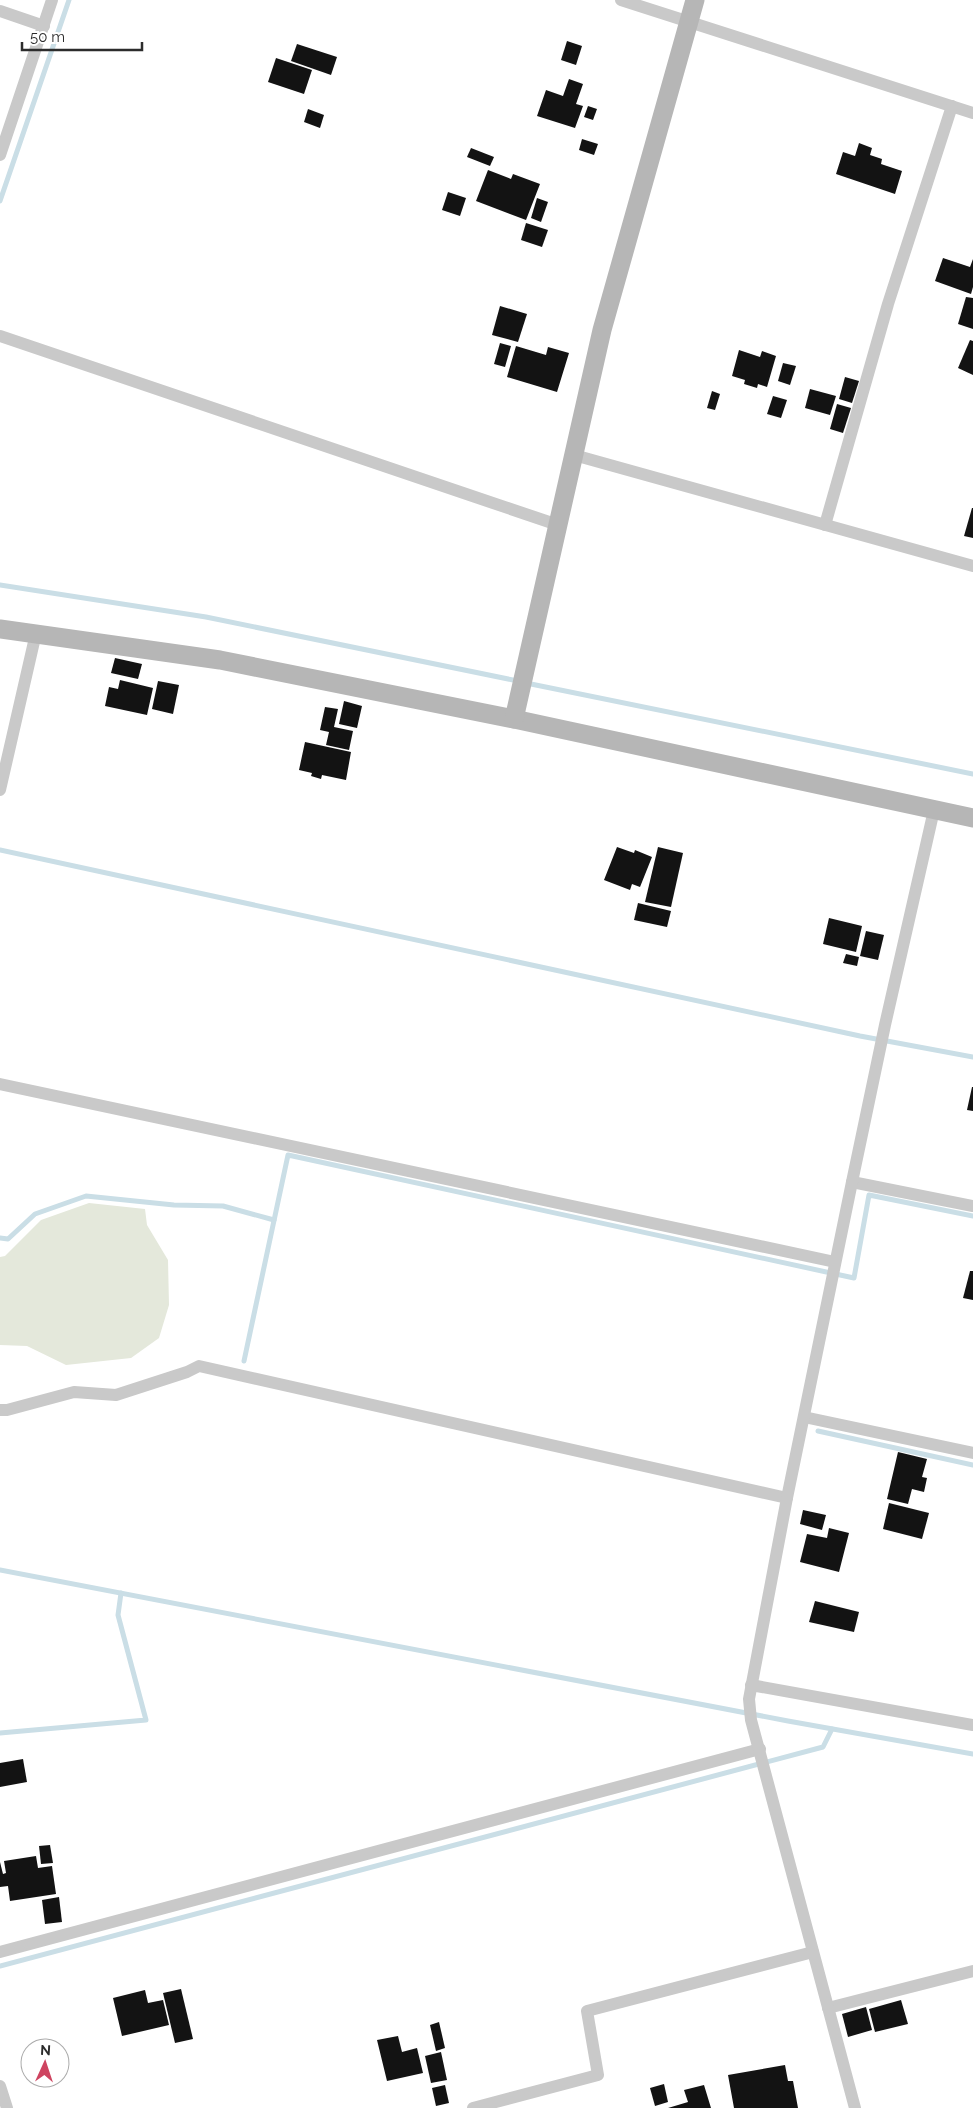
<svg xmlns="http://www.w3.org/2000/svg" width="973" height="2108" font-family="Raleway,sans-serif">
<rect width="100%" height="100%" fill="#fff"/>
<!-- green -->
<path fill="#e4e8db" d="M89,1203l56,6 2,16 21,35 1,45 -10,33 -28,20 -65,7 -39,-19 -27,-1v-88l5,-1 36,-36z"/>
<g fill="none" stroke-linecap="round" stroke-linejoin="round">
<!-- stream -->
<g stroke="#cadee6" stroke-width="5">
<path d="M0,201l69,-201"/>
<path d="M0,585l206,32 312,64"/>
<path d="M526,683l447,91"/>
<path d="M0,850l860,186 113,21"/>
<path d="M0,1238l8,1 27,-25 51,-18 88,9 49,1 51,14"/>
<path d="M244,1361l44,-206 566,123 15,-83 104,21"/>
<path d="M818,1431l155,34"/>
<path d="M0,1570l788,151 185,33"/>
<path d="M0,1733l146,-13 -28,-105 3,-22"/>
<path d="M0,1966l823,-219 9,-18"/>
</g>
</g>
<!-- building -->
<g fill="#131313">
<path d="M567,41l15,5 -6,19 -15,-5z"/>
<path d="M297,44l40,13 -6,18 -40,-14z"/>
<path d="M276,58l36,12 -8,24 -36,-12z"/>
<path d="M569,79l14,5 -7,20 7,2 -8,22 -38,-12 9,-26 17,6z"/>
<path d="M588,106l9,3 -4,11 -9,-3z"/>
<path d="M308,109l16,6 -4,13 -16,-6z"/>
<path d="M582,139l16,5 -4,11 -15,-5z"/>
<path d="M859,143l13,5 -2,7 12,4 -1,5 21,7 -7,23 -59,-20 7,-22 12,4z"/>
<path d="M471,148l23,9 -4,9 -23,-9z"/>
<path d="M488,170l23,9 2,-5 27,10 -14,36 -50,-19z"/>
<path d="M448,192l18,6 -6,18 -18,-6z"/>
<path d="M537,198l11,4 -7,20 -10,-4z"/>
<path d="M526,223l22,7 -6,17 -21,-7z"/>
<path d="M943,258l27,9 3,-8v28l-2,7 -36,-13z"/>
<path d="M966,297l7,1v31l-15,-5z"/>
<path d="M500,306l27,8 -9,28 -26,-7z"/>
<path d="M970,340l3,1v34l-15,-7z"/>
<path d="M500,343l11,3 -6,21 -11,-3z"/>
<path d="M516,346l30,9 2,-8 21,6 -12,39 -50,-15z"/>
<path d="M739,350l21,7 2,-6 14,5 -9,31 -9,-3 -1,4 -13,-4 1,-4 -13,-4z"/>
<path d="M783,363l13,3 -6,19 -12,-4z"/>
<path d="M845,377l14,4 -7,22 -13,-4z"/>
<path d="M810,389l26,7 -6,19 -25,-7z"/>
<path d="M712,391l8,3 -5,16 -8,-2z"/>
<path d="M773,396l14,4 -6,18 -14,-4z"/>
<path d="M837,404l14,4 -8,25 -13,-4z"/>
<path d="M972,508h1v30l-9,-2z"/>
<path d="M115,658l27,6 -4,15 -27,-6z"/>
<path d="M120,680l33,8 -6,27 -42,-9 4,-19 9,2z"/>
<path d="M158,681l21,4 -6,29 -21,-5z"/>
<path d="M344,701l18,5 -5,22 -18,-4z"/>
<path d="M325,707l13,2 -4,18 19,4 -4,19 -23,-5 3,-13 -9,-2z"/>
<path d="M305,742l46,10 -5,28 -24,-5 -1,4 -10,-3 1,-3 -13,-3z"/>
<path d="M617,847l17,6 1,-3 17,7 -12,30 -8,-3 -2,6 -26,-10z"/>
<path d="M658,847l25,6 -12,54 -26,-5z"/>
<path d="M638,903l33,8 -4,16 -33,-7z"/>
<path d="M829,918l33,8 -6,26 -33,-8z"/>
<path d="M866,931l18,4 -6,25 -18,-4z"/>
<path d="M846,954l13,3 -2,9 -14,-3z"/>
<path d="M972,1087h1v24l-6,-1z"/>
<path d="M970,1271h3v29l-10,-2z"/>
<path d="M898,1452l29,7 -5,18 5,1 -3,14 -12,-3 -4,15 -21,-5z"/>
<path d="M889,1503l40,10 -7,26 -39,-10z"/>
<path d="M803,1510l23,5 -4,15 -22,-6z"/>
<path d="M829,1528l20,5 -10,39 -39,-10 7,-28 20,4z"/>
<path d="M815,1601l44,11 -5,20 -45,-10z"/>
<path d="M23,1759l4,23 -27,5v-24z"/>
<path d="M50,1845l3,18 -12,1 -2,-18z"/>
<path d="M36,1856l2,12 14,-2 4,28 -46,7 -2,-15 -8,1v-25l3,12 3,-1 -2,-12z"/>
<path d="M59,1897l3,25 -17,2 -3,-24z"/>
<path d="M181,1989l12,50 -18,4 -12,-50z"/>
<path d="M145,1990l3,13 15,-3 6,25 -47,11 -9,-38z"/>
<path d="M901,2000l7,24 -33,8 -6,-23z"/>
<path d="M866,2007l6,23 -24,7 -6,-23z"/>
<path d="M439,2022l6,26 -9,3 -6,-26z"/>
<path d="M398,2036l4,16 15,-4 6,25 -36,8 -10,-41z"/>
<path d="M441,2052l6,28 -16,3 -6,-27z"/>
<path d="M785,2065l3,16h5l5,27h-64l-6,-33z"/>
<path d="M664,2084l4,18 -13,4 -5,-18z"/>
<path d="M445,2085l4,18 -13,3 -4,-18z"/>
<path d="M704,2085l7,23h-43l20,-6 -4,-12z"/>
</g>
<g fill="none" stroke-linecap="round" stroke-linejoin="round">
<!-- street -->
<g stroke="#c9c9c9" stroke-width="12">
<path d="M621,0l352,113"/>
<path d="M0,11l44,15"/>
<path d="M0,155l52,-155"/>
<path d="M0,336l558,189"/>
<path d="M574,455l399,111"/>
<path d="M825,525l63,-221 64,-198"/>
<path d="M0,790l36,-157"/>
<path d="M0,1084l835,178"/>
<path d="M852,1182l121,24"/>
<path d="M0,1410h7l67,-18 42,3 71,-23 12,-6 588,132"/>
<path d="M804,1417l169,36"/>
<path d="M751,1685l222,40"/>
<path d="M0,1952l760,-203"/>
<path d="M828,2008l145,-37"/>
<path d="M0,2086l7,22"/>
<path d="M473,2108l125,-33 -11,-64 226,-59"/>
<path d="M855,2108l-104,-388 -2,-21 38,-201 65,-316 33,-157 49,-215"/>
</g>
<!-- secondary -->
<g stroke="#b6b6b6" stroke-width="19">
<path d="M0,629l220,31 294,59 459,99"/>
<path d="M514,719l88,-389 93,-330"/>
</g>
</g>
<!-- north arrow -->
<g transform="translate(45 2063) rotate(3)"><circle r="24" fill="#ffffff" stroke="#ababab"/>
<path d="M0-4L9 19L0 12L-9 19Z" fill="#ce4460"/>
<text y="-8" font-size="14" font-weight="bold" text-anchor="middle" fill="#2c2c2c">N</text>
</g>
<!-- scale -->
<path d="M22 42v8h120v-8" fill="none" stroke="#2c2c2c" stroke-width="2.5"/>
<text x="30" y="42" font-size="15" fill="#2c2c2c" stroke="#ffffff" stroke-width="4" paint-order="stroke">50 m</text>
</svg>
